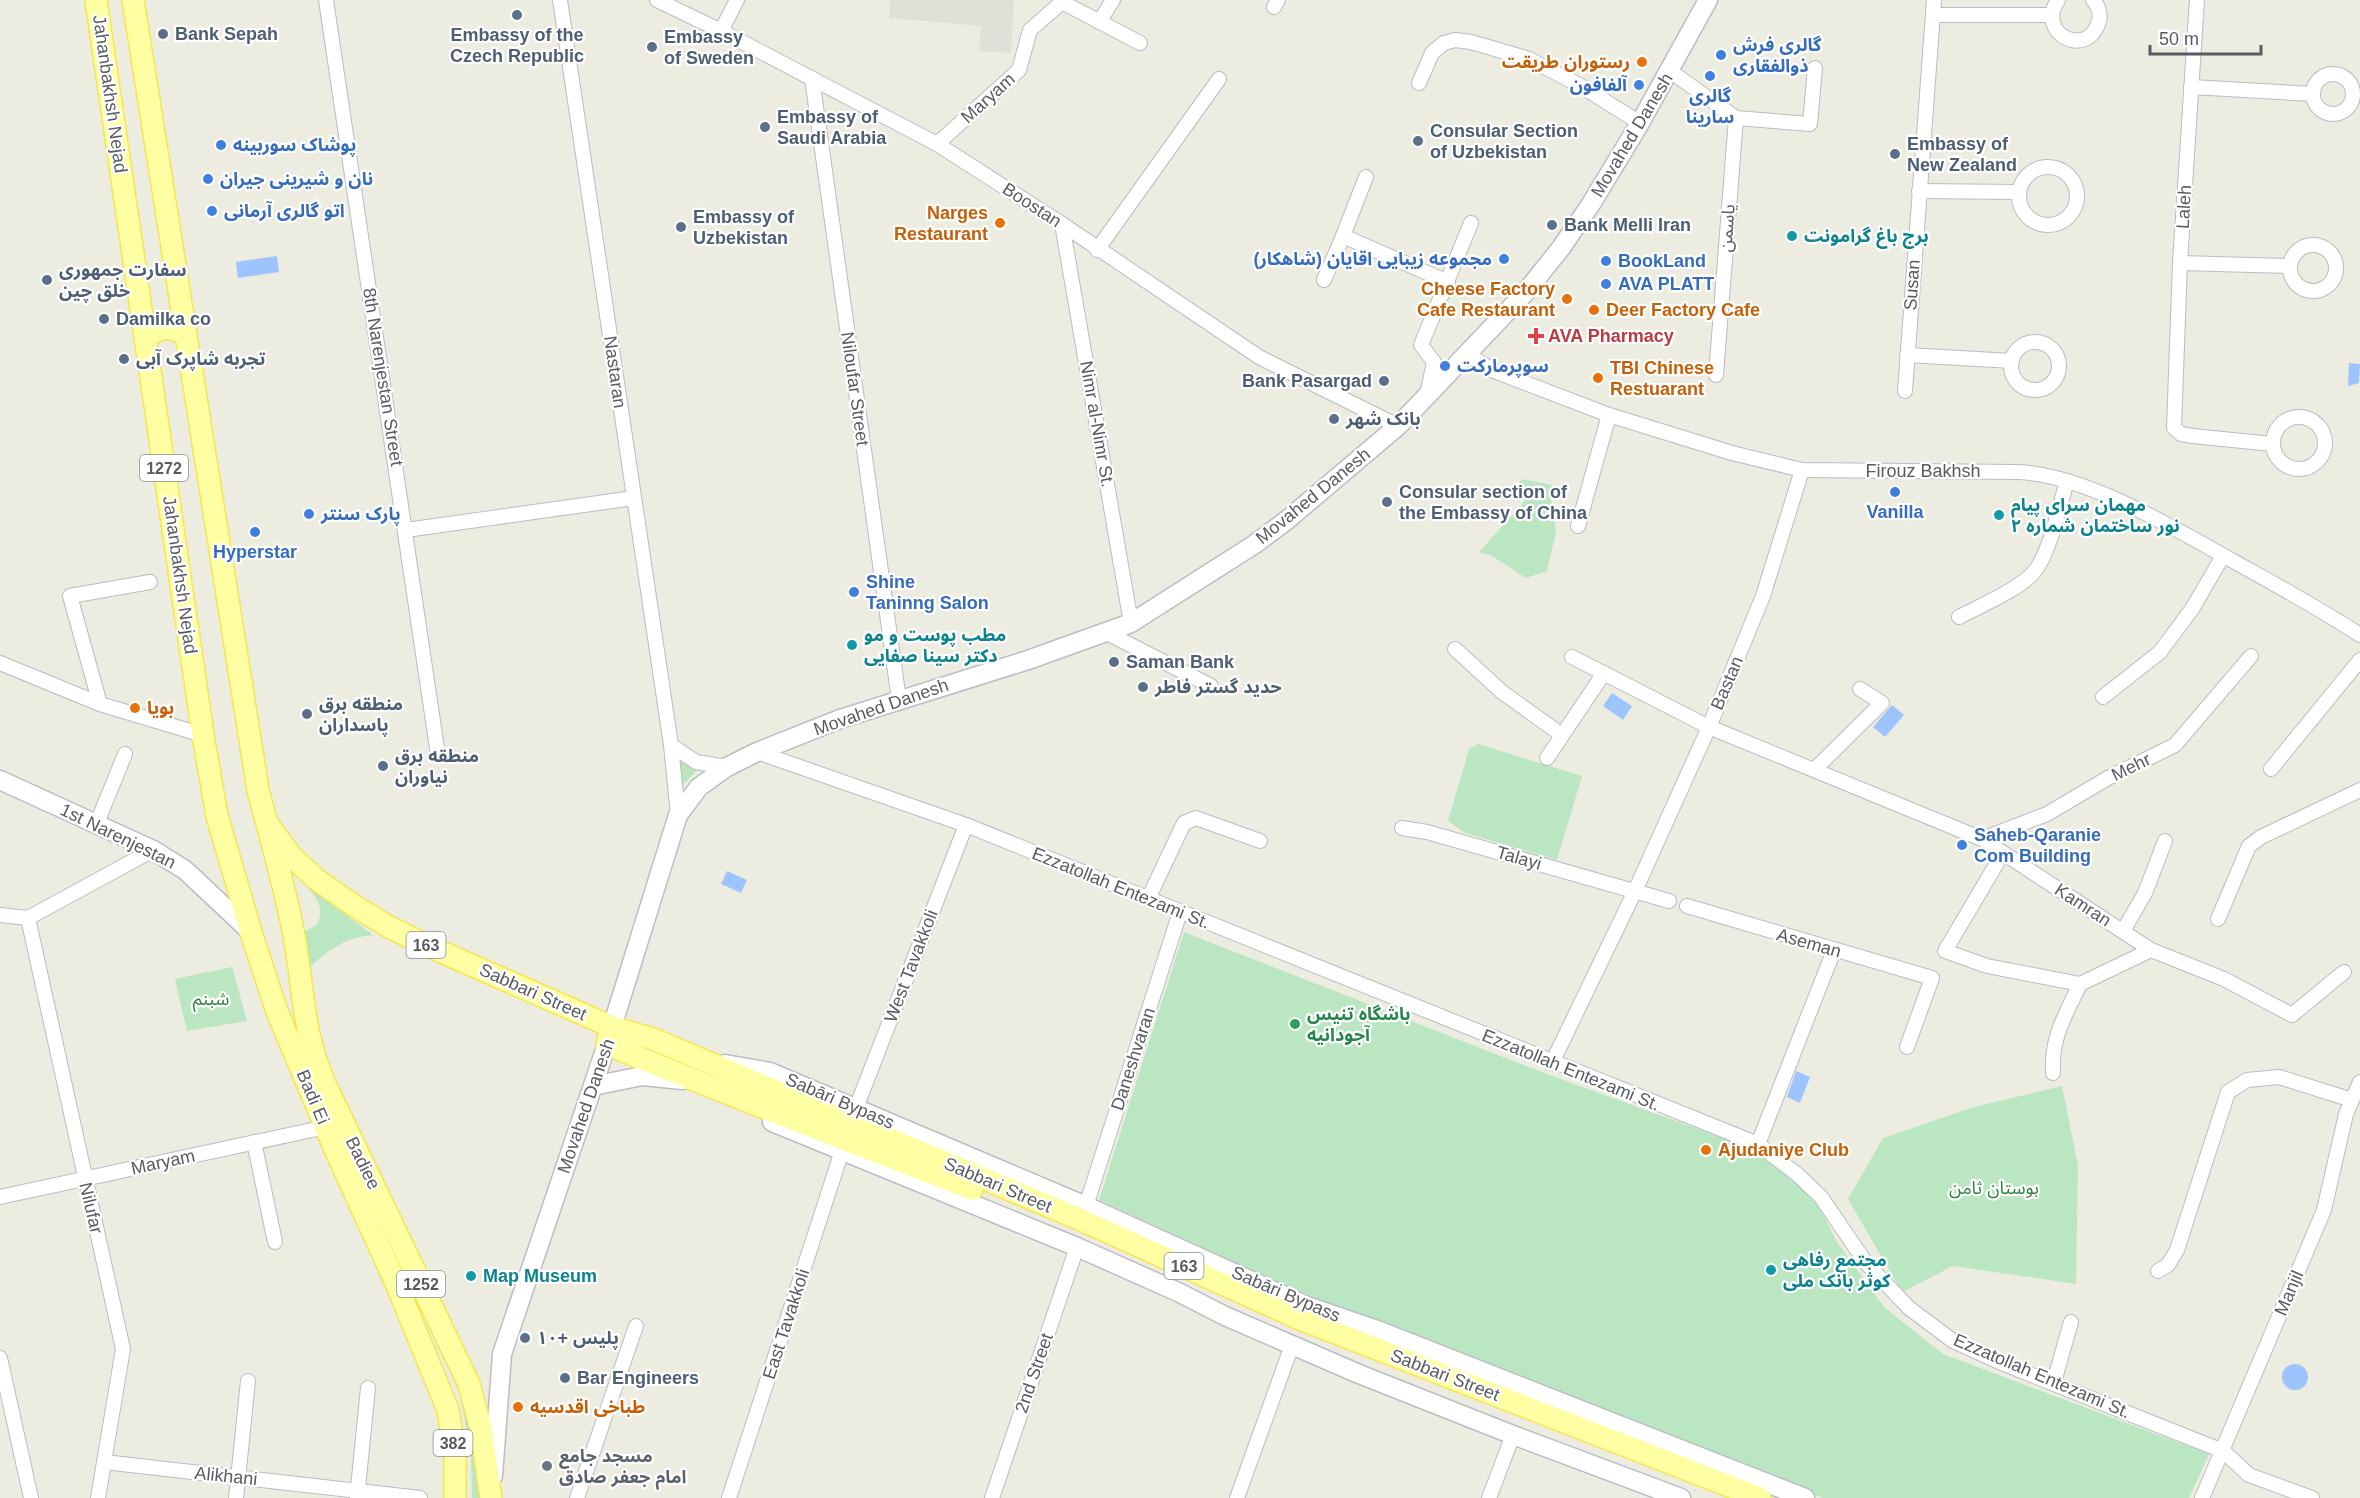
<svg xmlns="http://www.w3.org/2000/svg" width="2360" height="1498" font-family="Helvetica,'Noto Sans Arabic',sans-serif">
<rect width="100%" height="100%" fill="#edece0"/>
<!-- industrial -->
<path fill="#e0dfd8" d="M890,0h124l-3,53 -32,-2 2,-25 -92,-8z"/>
<!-- green -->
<g fill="#bbe6c2">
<path d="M1522,479l30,6 -2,7 6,40 -9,39 -21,7 -34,-22 -13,-4 46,-51 -9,-8v-7z"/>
<path d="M1478,744l104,32 -25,84 -92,-27 -17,-12 21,-72z"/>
<path d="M677,754l24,16 -5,1 -14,15 -4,-6z"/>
<path d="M304,884l69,51c-26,2 -44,14 -63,32l-7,-35 14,-7c8,-18 0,-28 -13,-41z"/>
<path d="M1184,932l360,141 212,77 58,46 23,46 47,65 59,47 266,100 -20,44h-366l-411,-159 -122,-52 -191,-87z"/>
<path d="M232,967l15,54 -60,10 -12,-52z"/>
<path d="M2062,1086l16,79 -2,119 -123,-18 -51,26 -54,-93 35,-61 91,-31z"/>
<path d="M373,1205l89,170 21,123h-11l-1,-44 -11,-60z"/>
</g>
<!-- water -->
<g fill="#9ec4ff">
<path d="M277,256l2,16 -41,6 -2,-16z"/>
<path d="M2349,363l11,1 -1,19 -11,3z"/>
<path d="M1612,693l20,13 -9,14 -20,-14z"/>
<path d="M1892,705l12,10 -19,22 -12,-10z"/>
<path d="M727,871l20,9 -6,13 -20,-9z"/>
<path d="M1796,1071l14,6 -10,26 -13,-6z"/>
<circle cx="2295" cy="1377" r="13"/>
</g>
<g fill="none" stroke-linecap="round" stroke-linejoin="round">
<defs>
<g id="minor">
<path d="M326,0l112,755"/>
<path d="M560,0l111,745 7,70"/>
<path d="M657,0l64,31 216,113 125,80 197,133 139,69"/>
<path d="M2058,0c-23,34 30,60 41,21 2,-7 -1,-16 -6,-21"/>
<path d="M2197,0l-17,263 -6,165 7,6 12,2 79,8"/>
<path d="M1274,7l4,-7"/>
<path d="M1933,15h118"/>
<path d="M1099,22l14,-22"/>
<path d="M721,31l16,-31"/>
<path d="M1670,71l66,47 74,6 5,-56"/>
<circle cx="2333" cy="94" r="20"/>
<path d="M812,78l87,622"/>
<path d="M1419,83l13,-30 12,-10 11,-3 16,2 58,17 52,27 59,37"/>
<path d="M2191,87l121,7"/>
<path d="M937,144l82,-74 11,-40 32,-28 78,41"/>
<circle cx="2048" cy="196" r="29"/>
<path d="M1919,191l99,1"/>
<path d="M1062,224l69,399"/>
<path d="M1343,236l23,-59"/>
<circle cx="2313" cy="268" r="23"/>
<path d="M1097,250l122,-171"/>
<path d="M2180,263l110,3"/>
<path d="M1324,280l19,-44 105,46"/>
<circle cx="2035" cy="366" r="24"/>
<path d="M1467,354l27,17 115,44 123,38 70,17 216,2c68,3 156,56 215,89 43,24 86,47 127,74"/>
<path d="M1907,355l105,6"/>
<path d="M1716,375l20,-257"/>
<path d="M1905,391l29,-391"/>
<path d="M1427,395l7,-33 -13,-17 50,-122"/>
<circle cx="2299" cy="443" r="26"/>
<path d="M1578,526l31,-111"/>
<path d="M406,530l228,-32"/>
<path d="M1959,617c22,-12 58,-26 75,-45 15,-17 26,-67 33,-91"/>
<path d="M1107,633l104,53"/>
<path d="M1455,649l47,43 60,43"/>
<path d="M1572,657l137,70 273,112 169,111 73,29 68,36 52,-43"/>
<path d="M0,663l100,41 103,31"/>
<path d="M2103,697l57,-45 32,-43 31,-53"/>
<path d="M100,704l-30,-108 80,-14"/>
<path d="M671,745l25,17 31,5"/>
<path d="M757,752l209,73 792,319 40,31 23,22 45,66 43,45 44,33 46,21 224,89 26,24 63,23"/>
<path d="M1547,758l57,-85"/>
<path d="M1815,769l67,-66 -22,-14"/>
<path d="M2271,769l89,-109"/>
<path d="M97,823l28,-69"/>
<path d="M1402,828l25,4 242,69"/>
<path d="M1982,839l65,-25 61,-36 67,-33 76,-89"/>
<path d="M2003,853l-58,98 42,15 93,18 71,-34"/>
<path d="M1148,899l36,-76 12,-5 64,23"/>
<path d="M1687,906l245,72 -25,69"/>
<path d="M0,915l28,3 125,-68"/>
<path d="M28,918l95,431 -25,149"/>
<path d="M2218,919l31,-73 12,-9 99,-47"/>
<path d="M2123,931l22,-38 20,-52"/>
<path d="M1552,1063l83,-172 74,-164 54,-131 39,-126"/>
<path d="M2053,1073c-2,-36 12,-57 27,-89"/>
<path d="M856,1108l110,-283"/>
<path d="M254,1142l21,100"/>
<path d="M1758,1144l76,-194"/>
<path d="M0,1197l326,-70"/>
<path d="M1086,1206l94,-294"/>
<path d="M2158,1271l10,-6 9,-15 51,-158 19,-12 32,-3 73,23"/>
<path d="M0,1358l31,140"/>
<path d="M2054,1382l17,-60"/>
<path d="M104,1462l316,36"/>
<path d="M236,1498l12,-117"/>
<path d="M357,1498l11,-110"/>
<path d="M577,1498l59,-172"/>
<path d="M729,1498l113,-347"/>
<path d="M992,1498l85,-251"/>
<path d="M1237,1498l55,-153"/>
<path d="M1489,1498l24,-63"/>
<path d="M2202,1498l122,-288 22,-96 14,-32"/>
</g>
<g id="secondary">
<path d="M0,780l153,70 32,20 66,62"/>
<path d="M612,1027l66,-212 21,-28 28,-20 30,-15 83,-33 188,-59 103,-37 124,-79 32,-24 111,-94 126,-132 37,-46 30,-44 49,-81 68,-123"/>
<path d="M725,1064l45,8 316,134 221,100 70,24 428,168"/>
<path d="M593,1086l49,-10 41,4"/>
<path d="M772,1122l305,125 103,46 45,23 134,58 154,61 168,63"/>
<path d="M493,1476l9,-122 105,-310"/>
</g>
<g id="primary">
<path d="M96,0l107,735 14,81 34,116 25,77 61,145 59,129 52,127 7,43v45"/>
<path d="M133,0l125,790c13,50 28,100 37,151 9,53 8,92 30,143l144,300 12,45 10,69"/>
<path d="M145,339c13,-13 26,-13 41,-4"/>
<path d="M267,823l25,34 24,22 40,28 33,20 39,19 184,81 41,12 426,180 221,100 460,179"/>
<path d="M612,1027l-5,17c120,51 243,97 365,145"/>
</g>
</defs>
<!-- minor casing -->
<use href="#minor" stroke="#bbbcc3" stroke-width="16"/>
<!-- secondary casing -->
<use href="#secondary" stroke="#bbbdc5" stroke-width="21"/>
<!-- primary casing -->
<use href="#primary" stroke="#f7e54f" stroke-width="24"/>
<!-- minor -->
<use href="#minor" stroke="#fff" stroke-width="14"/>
<!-- secondary -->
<use href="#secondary" stroke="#fff" stroke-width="18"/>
<!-- primary -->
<use href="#primary" stroke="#feffa3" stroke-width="21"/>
</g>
<!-- markers -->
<g fill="#5c6f8a" stroke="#fff" stroke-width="2">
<circle cx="517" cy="15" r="6"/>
<circle cx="163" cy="34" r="6"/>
<circle cx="652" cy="47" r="6"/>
<circle cx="765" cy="127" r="6"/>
<circle cx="1418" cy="141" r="6"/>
<circle cx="1895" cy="154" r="6"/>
<circle cx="1552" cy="225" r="6"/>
<circle cx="681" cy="227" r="6"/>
<circle cx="47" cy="280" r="6"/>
<circle cx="104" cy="319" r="6"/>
<circle cx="124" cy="359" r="6"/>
<circle cx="1384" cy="381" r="6"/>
<circle cx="1334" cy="419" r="6"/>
<circle cx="1387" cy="502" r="6"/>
<circle cx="1114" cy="662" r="6"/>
<circle cx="1143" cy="687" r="6"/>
<circle cx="307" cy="714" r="6"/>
<circle cx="383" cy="766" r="6"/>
<circle cx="525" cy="1338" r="6"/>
<circle cx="565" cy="1378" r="6"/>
</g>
<g fill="#3f7fe0" stroke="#fff" stroke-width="2">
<circle cx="1721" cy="55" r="6"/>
<circle cx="1710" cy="76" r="6"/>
<circle cx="1639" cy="85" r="6"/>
<circle cx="221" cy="145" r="6"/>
<circle cx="208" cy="179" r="6"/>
<circle cx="212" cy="211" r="6"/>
<circle cx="1504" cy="259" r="6"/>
<circle cx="1606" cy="261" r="6"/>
<circle cx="1606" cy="284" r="6"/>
<circle cx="1445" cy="366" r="6"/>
<circle cx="1895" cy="492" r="6"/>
<circle cx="309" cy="514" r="6"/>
<circle cx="255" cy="532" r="6"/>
<circle cx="854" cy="592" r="6"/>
<circle cx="1962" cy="845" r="6"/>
</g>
<g fill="#e8710a" stroke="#fff" stroke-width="2">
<circle cx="1642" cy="62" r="6"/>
<circle cx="1000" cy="223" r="6"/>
<circle cx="1567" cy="299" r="6"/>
<circle cx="1594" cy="310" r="6"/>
<circle cx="1598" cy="378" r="6"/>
<circle cx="135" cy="708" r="6"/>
<circle cx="1706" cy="1150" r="6"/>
<circle cx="518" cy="1407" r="6"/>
</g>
<g fill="#0f9aa8" stroke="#fff" stroke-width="2">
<circle cx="1792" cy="236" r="6"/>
<circle cx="1999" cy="515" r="6"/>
<circle cx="852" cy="645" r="6"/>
<circle cx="1771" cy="1270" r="6"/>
<circle cx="471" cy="1276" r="6"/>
</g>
<path fill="#e0444e" stroke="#fff" stroke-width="2" d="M1533 327h6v6h6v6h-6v6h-6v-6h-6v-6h6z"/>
<circle fill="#2e9e5b" stroke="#fff" stroke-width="2" cx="1295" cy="1024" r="6"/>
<circle fill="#6b7280" stroke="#fff" stroke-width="2" cx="547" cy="1466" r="6"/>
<g text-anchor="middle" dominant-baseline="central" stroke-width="4.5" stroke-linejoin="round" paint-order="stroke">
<!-- shield labels -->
<g fill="#fff" stroke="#8b8c91" stroke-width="1.5">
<rect x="140" y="455" width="48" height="26" rx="4.5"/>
<rect x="406.5" y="932" width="39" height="26" rx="4.5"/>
<rect x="1164.5" y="1253" width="39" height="26" rx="4.5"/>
<rect x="397" y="1271" width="48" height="26" rx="4.5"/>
<rect x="433.5" y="1430" width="39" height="26" rx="4.5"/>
</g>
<g font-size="16" font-weight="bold" fill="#595b62">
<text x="164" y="468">1272</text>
<text x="426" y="945">163</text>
<text x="1184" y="1266">163</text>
<text x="421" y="1284">1252</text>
<text x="453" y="1443">382</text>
</g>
<!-- service labels -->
<g font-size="18" font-weight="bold" fill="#4e5e75" stroke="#fff" text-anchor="start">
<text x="175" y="34">Bank Sepah</text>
<text x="517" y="35" text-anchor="middle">Embassy of the<tspan x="517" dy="21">Czech Republic</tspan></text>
<text x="664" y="37">Embassy<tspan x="664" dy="21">of Sweden</tspan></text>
<text x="777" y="117">Embassy of<tspan x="777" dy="21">Saudi Arabia</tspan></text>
<text x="1430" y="131">Consular Section<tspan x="1430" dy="21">of Uzbekistan</tspan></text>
<text x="1907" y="144">Embassy of<tspan x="1907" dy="21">New Zealand</tspan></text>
<text x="693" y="217">Embassy of<tspan x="693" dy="21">Uzbekistan</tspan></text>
<text x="1564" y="225">Bank Melli Iran</text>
<text x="59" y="270">سفارت جمهوری<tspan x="59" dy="21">خلق چین</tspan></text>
<text x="116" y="319">Damilka co</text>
<text x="136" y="359">تجربه شاپرک آبی</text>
<text x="1372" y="381" text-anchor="end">Bank Pasargad</text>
<text x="1346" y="419">بانک شهر</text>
<text x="1399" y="492">Consular section of<tspan x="1399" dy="21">the Embassy of China</tspan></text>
<text x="1126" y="662">Saman Bank</text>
<text x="1155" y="687">حدید گستر فاطر</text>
<text x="319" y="704">منطقه برق<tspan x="319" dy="21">پاسداران</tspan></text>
<text x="395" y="756">منطقه برق<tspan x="395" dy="21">نیاوران</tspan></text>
<text x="537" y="1338">پلیس +۱۰</text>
<text x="577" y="1378">Bar Engineers</text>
</g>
<!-- shop labels -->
<g font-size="18" font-weight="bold" fill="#366cbe" stroke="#fff" text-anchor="start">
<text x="1733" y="45">گالری فرش<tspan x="1733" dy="21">ذوالفقاری</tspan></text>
<text x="1627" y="85" text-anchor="end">آلفافون</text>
<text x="1710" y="96" text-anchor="middle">گالری<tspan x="1710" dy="21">سارینا</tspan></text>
<text x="233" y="145">پوشاک سوربینه</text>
<text x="220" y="179">نان و شیرینی جیران</text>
<text x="224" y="211">اتو گالری آرمانی</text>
<text x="1492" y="259" text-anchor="end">مجموعه زیبایی اقایان (شاهکار)</text>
<text x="1618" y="261">BookLand</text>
<text x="1618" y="284">AVA PLATT</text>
<text x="1457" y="366">سوپرمارکت</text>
<text x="1895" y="512" text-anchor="middle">Vanilla</text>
<text x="321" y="514">پارک سنتر</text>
<text x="255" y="552" text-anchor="middle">Hyperstar</text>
<text x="866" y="582">Shine<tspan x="866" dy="21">Taninng Salon</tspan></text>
<text x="1974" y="835">Saheb-Qaranie<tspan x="1974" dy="21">Com Building</tspan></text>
</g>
<!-- food labels -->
<g font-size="18" font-weight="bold" fill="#c56008" stroke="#fff" text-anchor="start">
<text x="1630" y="62" text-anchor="end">رستوران طریقت</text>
<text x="988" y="213" text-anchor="end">Narges<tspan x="988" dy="21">Restaurant</tspan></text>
<text x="1555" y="289" text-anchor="end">Cheese Factory<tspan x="1555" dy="21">Cafe Restaurant</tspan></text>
<text x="1606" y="310">Deer Factory Cafe</text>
<text x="1610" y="368">TBI Chinese<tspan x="1610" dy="21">Restuarant</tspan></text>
<text x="147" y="708">بویا</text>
<text x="1718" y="1150">Ajudaniye Club</text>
<text x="530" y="1407">طباخى اقدسيه</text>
</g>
<!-- street labels -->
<g font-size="18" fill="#595b62" stroke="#fff">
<text transform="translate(110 94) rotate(82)">Jahanbakhsh Nejad</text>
<text transform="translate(988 98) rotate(-42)">Maryam</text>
<text transform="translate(1632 135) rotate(-59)">Movahed Danesh</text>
<text transform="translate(1032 205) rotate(33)">Boostan</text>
<text transform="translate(2184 207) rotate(-87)">Laleh</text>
<text transform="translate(1727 228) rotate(-86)">یاسمن</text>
<text transform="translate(1912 285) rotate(-86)">Susan</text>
<text transform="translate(615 372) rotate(82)">Nastaran</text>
<text transform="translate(383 377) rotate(81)">8th Narenjestan Street</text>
<text transform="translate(855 389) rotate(82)">Niloufar Street</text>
<text transform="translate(1097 424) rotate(80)">Nimr al-Nimr St.</text>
<text x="1923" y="471">Firouz Bakhsh</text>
<text transform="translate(1313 496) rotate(-39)">Movahed Danesh</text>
<text transform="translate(180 575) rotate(82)">Jahanbakhsh Nejad</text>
<text transform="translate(1727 683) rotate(-67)">Bastan</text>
<text transform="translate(881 707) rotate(-19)">Movahed Danesh</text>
<text transform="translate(2131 767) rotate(-26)">Mehr</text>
<text transform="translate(118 836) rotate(26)">1st Narenjestan</text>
<text transform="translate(1519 858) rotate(16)">Talayi</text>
<text transform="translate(1121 888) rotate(22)">Ezzatollah Entezami St.</text>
<text transform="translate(2083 905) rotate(33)">Kamran</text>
<text transform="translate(1809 943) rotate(16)">Aseman</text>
<text transform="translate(911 966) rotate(-69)">West Tavakkoli</text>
<text transform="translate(533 992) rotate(24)">Sabbari Street</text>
<text transform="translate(1133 1059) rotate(-72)">Daneshvaran</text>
<text transform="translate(1571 1070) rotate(22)">Ezzatollah Entezami St.</text>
<text transform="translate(313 1097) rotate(67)">Badi Ei</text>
<text transform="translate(840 1101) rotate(23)">Sabāri Bypass</text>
<text transform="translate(586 1106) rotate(-71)">Movahed Danesh</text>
<text transform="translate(163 1162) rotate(-12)">Maryam</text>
<text transform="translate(363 1163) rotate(64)">Badiee</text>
<text transform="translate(998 1185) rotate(23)">Sabbari Street</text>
<text transform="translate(91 1208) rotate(77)">Nilufar</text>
<text transform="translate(2289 1293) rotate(-67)">Manjil</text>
<text transform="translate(1286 1294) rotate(23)">Sabāri Bypass</text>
<text transform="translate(786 1324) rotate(-72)">East Tavakkoli</text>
<text transform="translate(1034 1373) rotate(-71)">2nd Street</text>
<text transform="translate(1445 1375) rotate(21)">Sabbari Street</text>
<text transform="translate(2042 1376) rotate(23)">Ezzatollah Entezami St.</text>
<text transform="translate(226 1476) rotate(6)">Alikhani</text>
</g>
<!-- culture labels -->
<g font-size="18" font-weight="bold" fill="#0d838f" stroke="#fff" text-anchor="start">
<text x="1804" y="236">برج باغ گرامونت</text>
<text x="2011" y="505">مهمان سرای پیام<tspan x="2011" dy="21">نور ساختمان شماره ۲</tspan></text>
<text x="864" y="635">مطب پوست و مو<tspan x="864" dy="21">دکتر سینا صفایی</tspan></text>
<text x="1783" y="1260">مجتمع رفاهی<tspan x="1783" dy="21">کوثر بانک ملی</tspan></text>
<text x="483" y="1276">Map Museum</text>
</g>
<!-- health labels -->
<g font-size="18" font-weight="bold" fill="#be3a42" stroke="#fff" text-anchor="start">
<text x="1548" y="336">AVA Pharmacy</text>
</g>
<!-- park labels -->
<g font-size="18" fill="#2f8242" stroke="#fff">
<text x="211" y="999">شبنم</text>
<text x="1994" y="1188">بوستان ثامن</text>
</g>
<!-- leisure labels -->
<g font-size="18" font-weight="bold" fill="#27864d" stroke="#fff" text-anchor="start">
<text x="1307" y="1014">باشگاه تنیس<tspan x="1307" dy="21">آجودانیه</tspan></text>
</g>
<!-- worship labels -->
<g font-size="18" font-weight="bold" fill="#5b616d" stroke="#fff" text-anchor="start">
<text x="559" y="1456">مسجد جامع<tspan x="559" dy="21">امام جعفر صادق</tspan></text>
</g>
</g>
<!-- scale -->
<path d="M2150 45v9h111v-9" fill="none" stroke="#595b62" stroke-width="3"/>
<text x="2159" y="45" font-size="18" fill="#595b62" stroke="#ffffff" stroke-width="4.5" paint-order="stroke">50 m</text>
</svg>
